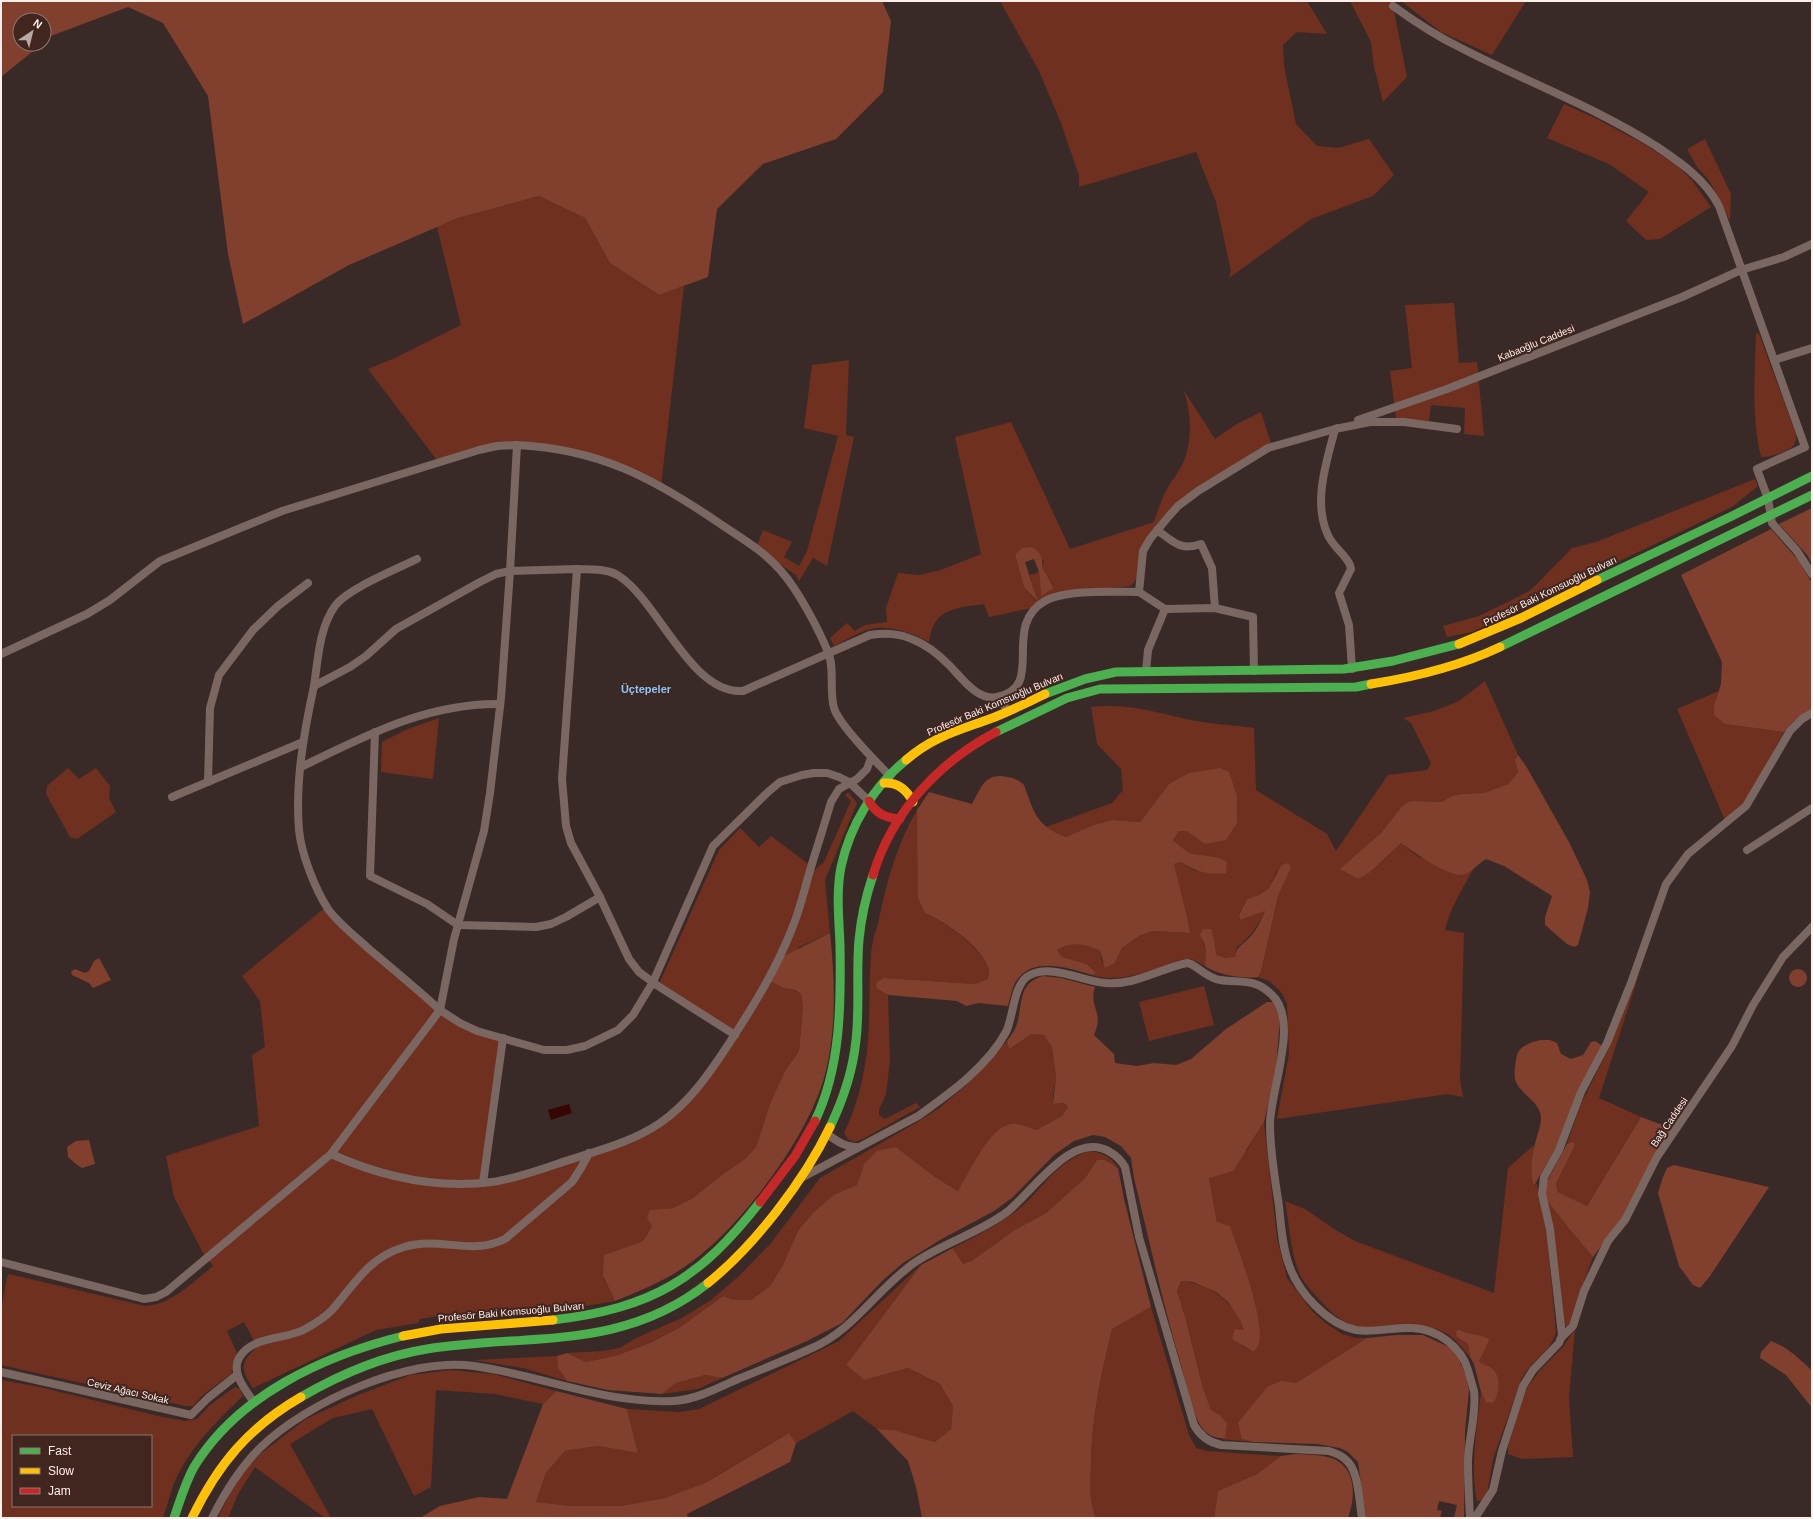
<svg xmlns="http://www.w3.org/2000/svg" width="1813" height="1519" font-family="Helvetica,sans-serif">
<rect width="100%" height="100%" fill="#392a27"/>
<!-- green -->
<g fill="#6f301f" fill-rule="evenodd">
<path d="M1000,1h307l20,33 -30,-2 -14,13 1,21 12,58 21,22 21,2 31,-9 25,36 -21,21 -62,23 -82,59 2,-7 -15,-69 -20,-50 -117,35v-11l-18,-53 -22,-52z"/>
<path d="M1350,1h42l15,76 -24,25 -9,-35 -3,-25z"/>
<path d="M1401,1h84l2,2 1,-2h38l-34,54 -51,-23z"/>
<path d="M1564,104l33,15 47,25 31,20 16,15 20,28 -51,32 -14,1 -20,-19 23,-29 -40,-28 -62,-26z"/>
<path d="M1705,139l26,55 -1,27 -21,-41 -12,-13 -10,-18z"/>
<path d="M539,196l46,22 25,45 49,32 25,-9 -23,200 -49,-22 -95,-19 -78,18 -71,-94 27,-11 66,-33 -24,-98 21,-9z"/>
<path d="M1454,303l5,60 18,-1 7,74 -20,-2 1,-26 -34,-3 -2,16 -33,-3 -6,-47 22,-3 -7,-63z"/>
<path d="M1756,333l3,1 37,100c0,4 0,10 -4,13 -6,5 -23,11 -31,10 -10,-43 -6,-80 -5,-124z"/>
<path d="M849,360l-3,75 8,2 -27,129 -14,-8 -14,23 -3,-6 -40,-27 7,-18 29,12 -8,15 15,9 8,-15 31,-115 -34,-8 8,-63z"/>
<path d="M1183,389l32,50 20,-14 26,-13 10,31 -15,7 -100,77 -19,51 -6,8 -44,4 -55,18 -43,9 -5,-13c-28,4 -51,4 -55,38 -17,-9 -35,-16 -54,-14 -13,2 -29,12 -41,18l-4,-8 17,-15 8,8 10,-6 22,-3 -1,-14 12,-35 21,2 22,-5 40,-16 -26,-117 56,-15 59,127 84,-27c3,-9 6,-19 11,-29 4,-9 11,-17 16,-26 12,-23 11,-54 2,-78zM1015,555l26,2 3,5 -2,5 12,20 -13,8 -2,-23 -9,3 7,27 -13,-15z"/>
<path d="M1755,479l3,7 -26,21 -260,125 -25,5 -4,-11 36,-10 29,-14 23,-12 41,-42 24,-6z"/>
<path d="M1485,681l33,74 -3,5 3,12 -10,12 -24,9 -23,1 -10,2 -9,6 -27,-1 -7,1 -6,4 -21,27 -40,36 28,4 32,-30 18,14 49,16 6,-5c-11,20 -24,40 -29,62l19,3 -4,147 3,17 -16,-3 -170,25 12,-65 -2,-50 -5,-11 -13,-12 -11,-4 3,-5 17,-76 13,-28 -14,3 -9,18 -9,6 -12,4 -8,15 1,6 25,-9c-7,15 -15,26 -28,36l-2,11h-10l-8,-3 -4,-12v-9l-10,7 3,13 -1,12 -13,-7h-8c-29,9 -62,26 -92,16l3,-2 -8,-9 -25,-7 -5,-7c15,-8 28,-7 43,1l2,12h13l7,-15 17,-12 14,-5 36,2 -15,-69 7,-2 14,9 21,-14 -27,-4 -16,-13 6,-9h7l19,13 -36,-60 -29,38 -27,-2 -20,5 -27,12 -15,-6 -5,-4 66,-24 11,-13 -2,-21 -24,-25 -6,-37c36,-4 65,5 99,13 21,4 43,5 64,8l2,62 71,44 9,17 52,-76 39,-5 4,-7 -20,-40 -8,-5 31,-7 25,-10z"/>
<path d="M1719,691l-5,15 11,18 59,8 -36,66 -6,7 -17,15 -48,-111z"/>
<path d="M439,718l-6,61 -52,-7 1,-30 26,-13z"/>
<path d="M68,768l11,11 17,-11 14,18 -1,12 7,14 -39,27 -7,-2 -24,-43 1,-8z"/>
<path d="M848,792l9,11 -32,77 5,53 -31,14 -22,37c8,4 17,5 24,10l2,12 -4,45 -14,20 -14,30 -15,46 -10,11 -27,19 -26,21 -20,10 -23,3 2,15 -9,15 -39,14v24l11,22 -42,7 -112,8 -17,-1 -24,4 -2,4 -42,7 -123,58c-13,-19 -13,-25 4,-41l-13,-25 -17,9 10,22 -5,20 -29,22 -10,11h-8l-184,-41v-54l6,-34 2,-3 136,32c26,-1 48,-24 68,-40l-10,-13 -29,-56 -8,-41 93,-30 -7,-71 13,-8 -5,-46 -18,-25 85,-70 113,104 63,28 -20,144 128,-35 61,-33 63,-79 -77,-49 61,-136 21,-22 19,19 12,-11 40,30 -2,9 15,-13 27,-61 -6,-6z"/>
<path d="M917,810l1,38 7,65c20,10 54,32 63,54 2,3 0,8 0,12l-13,5 -91,-6 -7,11 11,6 2,65 -4,34 -7,16v5l6,4 31,-16 4,4 -57,32 -9,3 -6,-3 -4,-6c17,-34 24,-74 25,-112 1,-22 0,-45 2,-67 1,-12 5,-24 8,-35 8,-39 18,-75 38,-109z"/>
<path d="M1640,971l-41,127 42,19 -54,89 -29,-14 -2,-8 19,-39 -2,-2 -6,1 13,-38 27,-54z"/>
<path d="M1204,986l10,39 -65,16 -10,-39z"/>
<path d="M1032,1034h12l8,13 4,30 -3,18v9l11,-1 4,4 -6,9 -26,14 -10,-2 -57,45 -11,18 -23,-14 -39,-30 -32,17 -7,21 -22,9 -51,69 -14,23 -19,14h-17l-11,-4 -44,32 -31,15 -30,12 -32,7 -19,-9 36,-2 17,-3 16,-10 46,-20 29,-18 29,-25 31,-32 49,-65 94,-54 24,-15 26,-22 43,-46 2,8z"/>
<path d="M1264,1122l13,116 10,40 26,34 14,12 15,10 14,4h11l-71,45 -15,-1 -39,57 12,3 -34,-3 5,-1 -5,-23 -9,-5 -8,-22 -17,-68 -9,-29 4,-10c22,2 42,13 55,32 3,5 7,11 8,17 1,5 -1,11 -2,16l13,6 -38,-130 -8,-44 38,-28z"/>
<path d="M1534,1145l-2,15 2,26 3,-2 10,49 9,99c-5,20 -26,29 -35,48l-28,79 -6,35 -6,7h-4c-7,-31 0,-77 4,-109l5,10 -4,-38 -3,-3 4,-11 4,-4 -12,-11 -15,-5 -3,7 11,7 2,13c-8,-9 -17,-22 -29,-26 -29,-12 -66,3 -91,-7 -13,-5 -24,-17 -33,-27 -8,-9 -17,-18 -20,-30 -7,-21 -8,-45 -12,-66l20,8 29,20 21,12 139,52 14,-125z"/>
<path d="M1089,1151c13,2 22,5 29,17l-13,-8h-8l-12,18 -39,35 -33,18 -40,29 -10,4 -10,-16c23,-12 47,-24 68,-41 24,-21 35,-45 68,-56z"/>
<path d="M1546,1199l24,31 23,27 -13,35 -7,26 -5,9 -3,-1 -11,-96z"/>
<path d="M921,1265l-75,100 18,15 44,-12 32,16 13,22 -2,23 -16,13 -41,-12 -17,-1 -24,-18 -57,32 -7,-10 -82,49 -42,16 -45,8h-48l-36,-4 10,-29 19,-22 33,-5 40,7 -11,-44 53,3 19,-3 95,-46 45,-22z"/>
<path d="M1151,1307l38,128 7,13 11,3 74,5 -24,18 -39,17 -4,27h-118c-7,-19 -6,-31 -5,-51 0,-47 10,-92 21,-138z"/>
<path d="M1575,1329l-6,69 4,59 -51,2 -14,-5v-7l13,-45 7,-16 13,-17 22,-22z"/>
<path d="M557,1356l1,12 9,13 -44,-13 -49,-8z"/>
<path d="M451,1370l42,4 63,17 -13,13 -48,-10 -59,-4 -5,97 -17,9 -42,-87 -39,9 -43,26 41,74h-6l-70,-51 -17,27 -10,24h-10l12,-25 13,-20 17,-19 46,-35 50,-23 54,-21z"/>
<path d="M705,1375l17,3 -24,11 -36,5 14,-11z"/>
<path d="M2,1380l42,8 114,28 27,5 12,-2 13,-14 25,-18 5,2 3,7c-27,26 -53,51 -69,87 -4,11 -7,23 -11,35h-162v-137zM13,1436h138v70h-138z"/>
</g>
<!-- forest -->
<g fill="#813f2e">
<path d="M1,1h881l9,20 -8,71 -47,47 -73,25 -46,45 -9,68 -49,18 -49,-32 -25,-45 -46,-22 -81,22 -109,47 -106,59 -15,-70 -20,-158 -45,-73 -35,-16 -77,29 -7,6v-22h-24v24h22l-41,33z"/>
<path d="M1812,508v56l-4,-8 -29,-32z"/>
<path d="M1771,529l28,32 13,22v125l-18,13 -10,11 -59,-8 -11,-9v-9l7,-22 1,-22 -41,-87z"/>
<path d="M1031,547c8,3 13,11 11,20l12,21 -13,8 -2,-24 -5,-13 -9,3 13,40 -14,-15 -9,-32 7,-7z"/>
<path d="M1518,755l8,11 43,76 18,38 3,12 -2,16 -10,37 -4,2 -7,-3 -22,-19v-8l7,-21 -48,-30 -18,-7c-7,4 -12,11 -20,15 -15,6 -52,-22 -65,-31l-32,30 -11,6 -18,-10 41,-36 21,-27 6,-4 7,-1 27,1 9,-6 10,-2 23,-1 24,-9 10,-12 -3,-12z"/>
<path d="M1220,768l9,4 8,24v27l-11,17 -21,4 -19,-13h-7l-6,9 16,13 27,4 11,5 -1,11c-19,2 -29,-1 -45,-11l-7,2 13,53 3,16 -37,-2 -14,5 -17,12 -7,15 -10,5 -5,-17c-15,-8 -29,-9 -43,-1l5,7 25,7 9,9 -4,2c-23,-7 -61,-20 -77,8 -3,6 -5,16 -7,23l-29,-3 -13,3 -9,-5 -69,-6 -11,-6 -1,-6 8,-5 91,6 13,-5c0,-4 2,-9 0,-12 -9,-23 -42,-44 -63,-54l-7,-15 -1,-88 12,-18 43,12c9,-16 13,-32 35,-27 7,1 12,3 17,8 10,27 12,41 42,52l27,-12 20,-5 27,2 29,-38 20,-11z"/>
<path d="M1287,863l3,2 1,3 -13,28 -17,76 -3,5c-16,2 -40,-2 -53,-11 1,-11 2,-21 -5,-31l3,-6h8c3,7 3,18 6,26l8,3 10,-1c3,-12 5,-10 14,-19 7,-7 12,-17 16,-27l-25,9 -1,-5 8,-16 12,-4 9,-6 13,-23z"/>
<path d="M830,933c5,48 7,98 -6,145 -18,62 -86,154 -141,190 -23,15 -43,23 -68,33l-12,-25 1,-21 39,-14 9,-15 -5,-8 3,-8 23,-2 20,-10 26,-21 27,-19 10,-11 15,-46 14,-30 14,-20 4,-45 -2,-12 -6,-4 -11,-2 -16,-8 10,-21z"/>
<path d="M99,958l12,22 -18,8 -4,-5 -17,-8 -1,-3 4,-3 10,4 4,-2 5,-10z"/>
<circle cx="1798" cy="978" r="9"/>
<path d="M1043,976l18,2 34,9c-7,22 10,23 -1,48l20,19 1,9 22,3 17,-3 22,2 15,-6 35,-30 41,-27h6l5,7 2,8 -4,52 -12,53 -31,49 -24,7 8,44 13,4c9,26 35,93 29,118 -1,2 -3,5 -5,8l-22,-13 3,-10 9,1 -4,-10 -12,-18 -12,-10 -23,-10 -12,-1 -4,10 9,29 17,68 8,22 9,5 7,9 -2,14c-10,1 -20,-4 -25,-13 -10,-19 -14,-43 -20,-64 -18,-60 -31,-122 -46,-183l-3,-20 -10,-12 -16,-9 -12,-2 -19,6 -20,14 -42,43 -18,13 -54,29 -37,23 -20,17 -41,43 -35,18 -85,37 -17,-3 -29,8 -14,11 -54,-4 -41,-9 -9,-13 -1,-12 10,-3 19,9 32,-7 31,-12 30,-15 44,-32 11,4h17l19,-14 14,-23 14,-32 15,-18 22,-19 22,-9 7,-21 13,-13 19,-4 39,30 23,14c11,-18 32,-66 54,-67 7,-1 17,4 24,6l26,-14 6,-9 -4,-4 -11,1 3,-27 -4,-30 -8,-12 -12,-1 -23,15 -2,-8c2,-3 5,-7 7,-10 11,-21 0,-47 29,-55z"/>
<path d="M1540,1040h10l7,3 4,11 10,5 12,-4 8,-13 4,-1 6,4 1,3 -25,44 -20,53 -23,41c-4,-12 -3,-29 1,-42 2,-10 6,-17 6,-27 -1,-16 -22,-23 -26,-38 -1,-6 0,-13 1,-19 1,-13 12,-17 24,-20z"/>
<path d="M1641,1117l32,12 -43,79 -37,49 -23,-27 -24,-31 -1,-14 22,-41 6,-2 2,3 -19,39 2,8 29,14z"/>
<path d="M89,1140l6,24 -13,4 -6,-4 -8,-7 -1,-10 9,-6z"/>
<path d="M1097,1160h8l13,8 6,31 27,108 -39,22c-11,46 -21,91 -21,138 -1,20 -2,32 5,51h-174l-6,-31 -8,-26 -31,-32 17,1 41,12 16,-13 2,-23 -13,-22 -32,-16 -44,12 -18,-15 75,-100 32,-17 10,16 10,-4 40,-29 33,-18 39,-35z"/>
<path d="M1674,1165l95,22 -59,89 -10,12 -7,-3 -14,-19 -21,-73 5,-16 4,-9z"/>
<path d="M1457,1330h3c10,5 20,4 29,9 0,3 -8,19 -10,22 3,4 7,4 11,6 12,7 10,27 3,36l-7,-1 -5,-10 -7,-28 -4,-7 -2,-13 -11,-7 -1,-4z"/>
<path d="M1397,1335h26l28,13 6,7 9,21 3,14 -4,41 -1,87h-10l3,-13 -18,-4 -2,9 5,1 -2,7h-74l-8,-56 -10,-10 -8,-4 -23,-4 -63,-2 -12,-3 -4,-16 29,-36 14,-6 15,2 71,-45z"/>
<path d="M1771,1341c16,6 29,18 41,30v37l-26,-33 -26,-17 1,-6z"/>
<path d="M556,1391l71,18 11,44 -40,-7 -33,5 -19,22 -10,29 36,4h48l45,-8 42,-16 82,-49 7,10 -6,19 -103,52 1,4h-268l20,-12 39,-9 28,2 36,-95z"/>
<path d="M1296,1454c12,1 29,0 40,6 21,11 19,39 12,58h-134l4,-27 39,-17 24,-18z"/>
</g>
<!-- water -->
<path fill="#350604" d="M569,1104l3,9 -21,7 -3,-10z"/>
<g fill="none" stroke-linecap="round" stroke-linejoin="round">
<!-- street -->
<g stroke="#7a6762" stroke-width="8">
<path d="M1393,6c22,16 45,31 70,43 64,33 132,58 193,97 25,17 49,33 63,60l86,241 -48,22 11,30 4,24 25,28 15,23"/>
<path d="M1774,360l38,-12"/>
<path d="M1358,420l89,-31 235,-92 59,-27 43,-13 28,-13"/>
<path d="M1338,428l-3,1c-8,32 -22,71 -8,104 5,14 18,20 23,32l1,4 -12,24 10,32 3,44"/>
<path d="M517,445c82,4 136,33 202,78 22,15 45,28 62,48 17,19 37,57 47,81 7,16 1,39 6,56 5,17 42,54 56,68"/>
<path d="M1157,530c17,12 23,21 44,14l11,24 3,40"/>
<path d="M417,559c-20,10 -70,30 -82,47 -16,22 -17,54 -21,80l36,-19 16,-11 30,-27 84,-47 16,-8 14,-3 -9,127 -11,95 -6,38 -30,108 -14,71 20,13 17,8 67,19h23l18,-4 33,-16 15,-15 20,-33 60,-136 55,-54 12,-10 22,-7 12,-2h13l12,4 10,5 20,19"/>
<path d="M577,569c14,1 30,-1 42,7 40,26 72,119 124,115l127,-56c16,-2 29,-2 44,5 13,5 25,15 35,25 12,12 28,36 48,32 50,-9 3,-71 48,-96 21,-12 70,-9 94,-9l4,-41 7,-12 19,-23 9,-10 20,-15 70,-43 67,-19 35,-7h34l53,7"/>
<path d="M1139,592l26,17 -17,41 -2,21"/>
<path d="M1165,609l50,-1 38,9 1,54"/>
<path d="M1,654l86,-40 23,-14 50,-39 122,-50 197,-61 18,-4 20,-1 -7,126 67,-2 -15,210 4,47 5,17 29,54 29,62 10,13 19,14 77,49"/>
<path d="M1001,696l6,16"/>
<path d="M375,732l-5,144 57,28 31,21 78,2 15,-3 15,-7 34,-20"/>
<path d="M301,767c64,-31 125,-64 199,-63"/>
<path d="M208,782l2,-74 9,-33 34,-45 25,-24 30,-23"/>
<path d="M172,797l131,-55"/>
<path d="M1747,850l65,-42"/>
<path d="M827,1134c10,7 19,14 31,13"/>
<path d="M331,1154c51,23 105,35 161,28 22,-3 44,-11 65,-18 35,-12 72,-20 103,-41 29,-20 49,-49 68,-78 25,-38 49,-77 65,-119 7,-17 11,-35 16,-52 7,-24 15,-48 22,-72l8,-13 18,-10 10,-10 4,-11"/>
<path d="M803,1177l115,-61c32,-23 69,-49 88,-84 8,-16 7,-49 24,-57 23,-11 51,6 75,8 29,3 54,-14 82,-20l4,1c9,5 19,15 29,16 22,3 35,-2 52,15 28,26 -2,96 -2,129 0,28 5,55 9,82 2,19 3,40 10,59 9,27 38,59 67,65 18,3 38,-3 56,-2 25,1 49,18 56,42 2,7 4,14 6,21 3,22 -6,49 -6,71 0,19 1,37 2,56"/>
<path d="M483,1183l20,-145"/>
<path d="M1,1262l143,37 12,-2 10,-5 165,-138 109,-144c-23,-21 -47,-41 -71,-61 -14,-13 -30,-25 -41,-40 -13,-20 -27,-56 -29,-79 -4,-48 5,-98 15,-144"/>
<path d="M1561,1338l12,-12 11,-35 24,-50 17,-21 32,-63 75,-111 21,-41 30,-48 29,-30"/>
<path d="M1,1372l190,43 17,-17 29,-23"/>
<path d="M253,1401c-8,-12 -22,-28 -14,-43 14,-24 48,-17 68,-30 9,-5 18,-11 25,-18 23,-26 36,-52 72,-63 36,-11 67,9 101,-8l67,-57 9,-14 8,-15"/>
<path d="M212,1518c13,-26 27,-49 48,-70 45,-45 149,-92 214,-82 66,9 130,38 199,35 22,-1 45,-13 65,-22 25,-10 50,-20 74,-31 42,-18 65,-59 102,-85 29,-20 65,-30 93,-51 26,-20 65,-83 103,-60 7,4 11,8 15,15l14,70 55,188c6,11 14,17 27,20l108,6c6,2 13,4 17,9 13,10 13,42 16,58"/>
<path d="M1475,1518l18,-28 9,-39 21,-65 10,-16 26,-27 3,-8 -12,-106 -8,-35 2,-17 15,-27 22,-58 26,-49 24,-60 35,-99 22,-30 58,-48 44,-75 12,-12 10,-6"/>
</g>
<!-- fast -->
<g stroke="#4caf50" stroke-width="9">
<path d="M1597,580l135,-64 80,-40"/>
<path d="M1500,647l312,-152"/>
<path d="M1045,694l40,-15 31,-7 228,-3 49,-8 66,-17"/>
<path d="M996,732l71,-34 33,-9 256,-2 15,-3"/>
<path d="M815,1121c26,-54 26,-117 25,-176 -1,-26 -4,-52 1,-78 9,-42 33,-81 65,-107"/>
<path d="M830,1127c13,-27 23,-57 26,-87 4,-33 0,-67 3,-100 2,-22 7,-44 14,-65"/>
<path d="M553,1320c99,-12 146,-40 207,-118"/>
<path d="M301,1397c38,-22 82,-41 126,-48 101,-16 194,3 281,-66"/>
<path d="M174,1518c6,-17 11,-35 20,-51 44,-72 129,-111 209,-131"/>
</g>
<!-- slow -->
<g stroke="#ffc107" stroke-width="9">
<path d="M1459,644l62,-26 76,-38"/>
<path d="M1371,684c44,-7 89,-18 129,-37"/>
<path d="M906,760c29,-25 55,-30 89,-43 17,-7 34,-15 50,-23"/>
<path d="M884,783c14,-1 23,7 29,19"/>
<path d="M708,1283c47,-38 96,-102 122,-156"/>
<path d="M403,1336l38,-7 112,-9"/>
<path d="M192,1518c26,-54 57,-91 109,-121"/>
</g>
<!-- jam -->
<g stroke="#c62828" stroke-width="9">
<path d="M869,801c7,13 17,17 31,18"/>
<path d="M873,875c19,-63 66,-113 123,-143"/>
<path d="M760,1202l35,-46 20,-35"/>
</g>
</g>
<g text-anchor="middle" dominant-baseline="central" stroke-width="4" stroke-linejoin="round" paint-order="stroke">
<!-- street labels -->
<g font-size="10" fill="#fdeeea" stroke="#41261f">
<text transform="translate(1536 343) rotate(-22)">Kabaoğlu Caddesi</text>
<text transform="translate(1550 591) rotate(-26)">Profesör Baki Komsuoğlu Bulvarı</text>
<text transform="translate(995 704) rotate(-23)">Profesör Baki Komsuoğlu Bulvarı</text>
<text transform="translate(1669 1122) rotate(-56)">Bağ Caddesi</text>
<text transform="translate(511 1312) rotate(-5)">Profesör Baki Komsuoğlu Bulvarı</text>
<text transform="translate(128 1391) rotate(13)">Ceviz Ağacı Sokak</text>
</g>
<!-- neighbourhood labels -->
<g font-size="11" font-weight="bold" fill="#88c7fd" stroke="#41261f">
<text x="646" y="689">Üçtepeler</text>
</g>
</g>
<!-- border -->
<rect width="1813" height="1519" fill="none" stroke="#fdeeea" stroke-width="4"/>
<!-- legend -->
<rect x="12" y="1435" width="140" height="72" fill="#41261f" stroke="#8c7670"/>
<rect x="20" y="1448" width="20" height="6" fill="#4caf50" stroke="#8c7670"/>
<text x="48" y="1455" font-size="12" fill="#fdeeea">Fast</text>
<rect x="20" y="1468" width="20" height="6" fill="#ffc107" stroke="#8c7670"/>
<text x="48" y="1475" font-size="12" fill="#fdeeea">Slow</text>
<rect x="20" y="1488" width="20" height="6" fill="#c62828" stroke="#8c7670"/>
<text x="48" y="1495" font-size="12" fill="#fdeeea">Jam</text>
<!-- north arrow -->
<g transform="translate(32 32) rotate(35)"><circle r="19" fill="#41261f" stroke="#8c7670"/>
<path d="M0-3L7 15L0 10L-7 15Z" fill="#b8a9a6"/>
<text y="-6" font-size="11" font-weight="bold" text-anchor="middle" fill="#fdeeea">N</text>
</g>
</svg>
